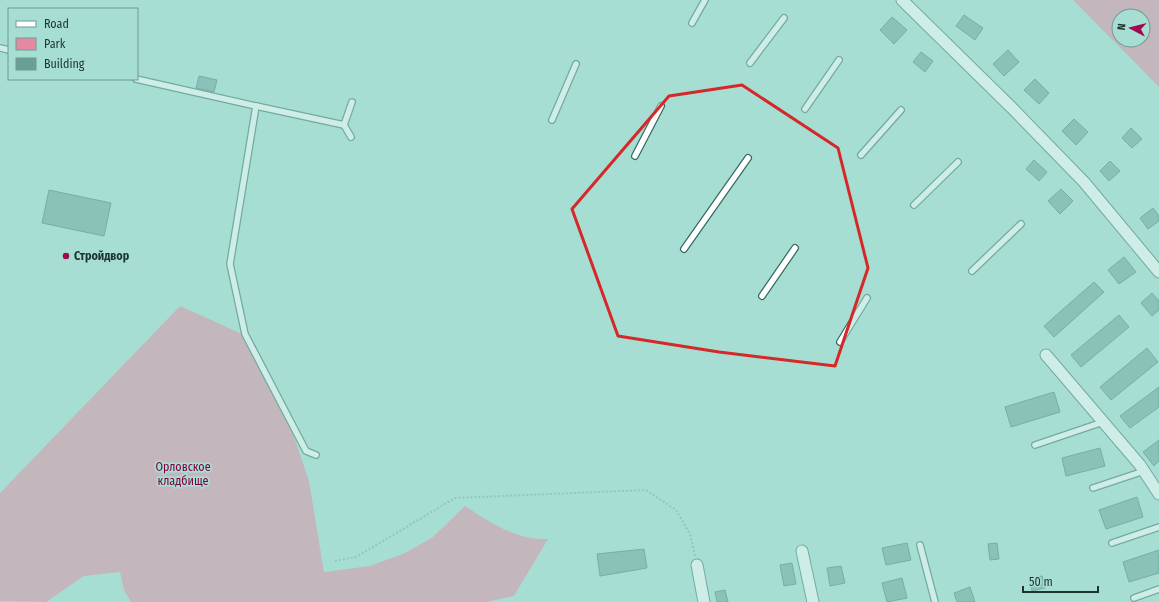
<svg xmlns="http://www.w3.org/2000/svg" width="1159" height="602" font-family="'Fira Sans Condensed',sans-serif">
<rect width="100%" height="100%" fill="#a6ded4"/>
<!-- green -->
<g fill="#e788a3" fill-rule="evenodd">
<path d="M1073,0h86v87zM1119,16h24v24h-24z"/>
<path d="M180,306l62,28 46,85 21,62 15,91 46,-6 35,-13 28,-16 32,-31c26,17 51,34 83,33l-34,57 -28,6h-355l-7,-12 -4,-18 -36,4 -38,26 -46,-1v-108z"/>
</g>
<!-- building -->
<g fill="#699f96" stroke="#3f746c">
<path d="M964,15l19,13 -8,12 -19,-14z"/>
<path d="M892,17l15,13 -13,14 -14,-14z"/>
<path d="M1008,50l11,12 -15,14 -11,-12z"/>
<path d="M921,52l12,9 -8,11 -12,-10z"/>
<path d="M199,76l18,4 -3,12 -18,-4z"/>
<path d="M1035,79l14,14 -10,11 -15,-14z"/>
<path d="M1074,119l14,13 -12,13 -14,-14z"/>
<path d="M1131,128l11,11 -10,9 -10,-10z"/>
<path d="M1034,160l13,12 -8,9 -13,-12z"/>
<path d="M1110,161l10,10 -11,10 -9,-10z"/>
<path d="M1061,189l12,12 -13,13 -12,-13z"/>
<path d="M49,190l62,13 -7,33 -62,-13z"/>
<path d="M1153,208l6,8v5l-11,8 -8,-11z"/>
<path d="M1124,257l12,15 -17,12 -11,-14z"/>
<path d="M1094,282l10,10 -50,45 -10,-11z"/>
<path d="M1152,293l7,8v9l-7,6 -11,-13z"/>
<path d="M1119,315l10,12 -48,40 -10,-12z"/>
<path d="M1147,348l11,14 -47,38 -11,-13z"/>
<path d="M1159,387v20l-29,21 -10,-12z"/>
<path d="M1054,392l6,20 -49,15 -6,-20z"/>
<path d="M1159,440v21l-5,5 -11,-14z"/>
<path d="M1100,448l5,18 -39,10 -4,-18z"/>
<path d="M1137,497l6,20 -37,12 -7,-19z"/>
<path d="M907,543l4,17 -25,5 -4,-17z"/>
<path d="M997,543l2,16 -9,1 -2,-16z"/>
<path d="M644,549l3,19 -47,8 -3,-22z"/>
<path d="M1159,550v23l-30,9 -6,-20z"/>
<path d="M792,563l4,21 -12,2 -4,-21z"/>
<path d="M841,566l4,17 -15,3 -3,-18z"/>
<path d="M1042,576l3,12 -13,3 -3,-13z"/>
<path d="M902,578l5,20 -20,4 -5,-19z"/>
<path d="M970,587l5,15h-18l-3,-9z"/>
<path d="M725,590l3,12h-11l-2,-10z"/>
</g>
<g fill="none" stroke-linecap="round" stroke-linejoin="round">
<defs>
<g id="lane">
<path d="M692,23l13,-23"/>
<path d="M0,48l9,2"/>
<path d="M750,63l34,-45"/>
<path d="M136,79l120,27 -26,158 15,70 61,117 10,4"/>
<path d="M256,106l88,19"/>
<path d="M805,109l34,-49"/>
<path d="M552,120l24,-56"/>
<path d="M351,137l-7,-12 8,-23"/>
<path d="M861,155l40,-45"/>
<path d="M635,156l26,-50"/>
<path d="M914,205l44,-43"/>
<path d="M684,249l64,-91"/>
<path d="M972,271l49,-47"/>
<path d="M762,296l33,-48"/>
<path d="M840,342l27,-44"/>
<path d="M1035,445l68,-23"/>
<path d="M1093,488l51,-17"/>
<path d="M1112,543l47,-16"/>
<path d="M920,545l15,57"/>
<path d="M1134,598l25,-9"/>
</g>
<g id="street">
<path d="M902,0l110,108 72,74 75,90"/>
<path d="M1046,355l94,110 19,29"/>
<path d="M802,551l11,51"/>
<path d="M697,565l7,37"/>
</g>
</defs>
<!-- lane casing -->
<use href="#lane" stroke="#356b63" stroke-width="8"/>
<!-- street casing -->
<use href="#street" stroke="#356b63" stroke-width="13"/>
<!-- path -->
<path stroke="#7ca9a1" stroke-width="2" stroke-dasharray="2 2" stroke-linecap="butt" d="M335,561l21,-4 99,-59 191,-8 30,20 14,24 5,22"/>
<!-- lane -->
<use href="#lane" stroke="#fff" stroke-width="5.5"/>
<!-- street -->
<use href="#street" stroke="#fff" stroke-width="11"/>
</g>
<!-- marked area -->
<path d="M0 0H1159V602H0ZM742,85l96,63 30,120 -33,98 -116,-14 -101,-16 -46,-127 97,-113z" fill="#a6ded4" fill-opacity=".55" fill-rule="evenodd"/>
<path fill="none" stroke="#d62828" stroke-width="3" stroke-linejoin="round" d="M742,85l96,63 30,120 -33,98 -116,-14 -101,-16 -46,-127 97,-113z"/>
<!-- markers -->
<circle fill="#a0094f" stroke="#a6ded4" stroke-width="1.5" cx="66" cy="256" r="4"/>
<g text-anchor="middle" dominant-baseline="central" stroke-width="3.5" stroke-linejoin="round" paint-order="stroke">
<!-- poi labels -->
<g font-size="12" font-weight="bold" fill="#1d3430" stroke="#a6ded4" text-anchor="start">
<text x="74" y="256">Стройдвор</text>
</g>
<!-- park labels -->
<g font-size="12" fill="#82003e" stroke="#a6ded4">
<text x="183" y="467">Орловское<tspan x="183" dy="14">кладбище</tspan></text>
</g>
</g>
<!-- legend -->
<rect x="8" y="8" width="130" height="72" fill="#a6ded4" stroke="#6f9a92"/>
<rect x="16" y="21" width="20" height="6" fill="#ffffff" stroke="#6f9a92"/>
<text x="44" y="28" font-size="12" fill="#1d3430">Road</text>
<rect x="16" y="38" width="20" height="12" fill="#e788a3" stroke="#6f9a92"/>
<text x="44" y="48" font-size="12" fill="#1d3430">Park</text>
<rect x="16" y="58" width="20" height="12" fill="#699f96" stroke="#6f9a92"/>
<text x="44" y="68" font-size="12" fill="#1d3430">Building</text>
<!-- north arrow -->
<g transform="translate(1131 28) rotate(277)"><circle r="19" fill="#a6ded4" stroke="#6f9a92"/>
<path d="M0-3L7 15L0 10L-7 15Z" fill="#a0094f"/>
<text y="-6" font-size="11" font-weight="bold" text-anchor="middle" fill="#1d3430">N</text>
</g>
<!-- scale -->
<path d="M1023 586v6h75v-6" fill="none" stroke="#1d3430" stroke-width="2"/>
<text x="1029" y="586" font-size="12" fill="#1d3430" stroke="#a6ded4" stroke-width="3" paint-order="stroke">50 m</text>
</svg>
